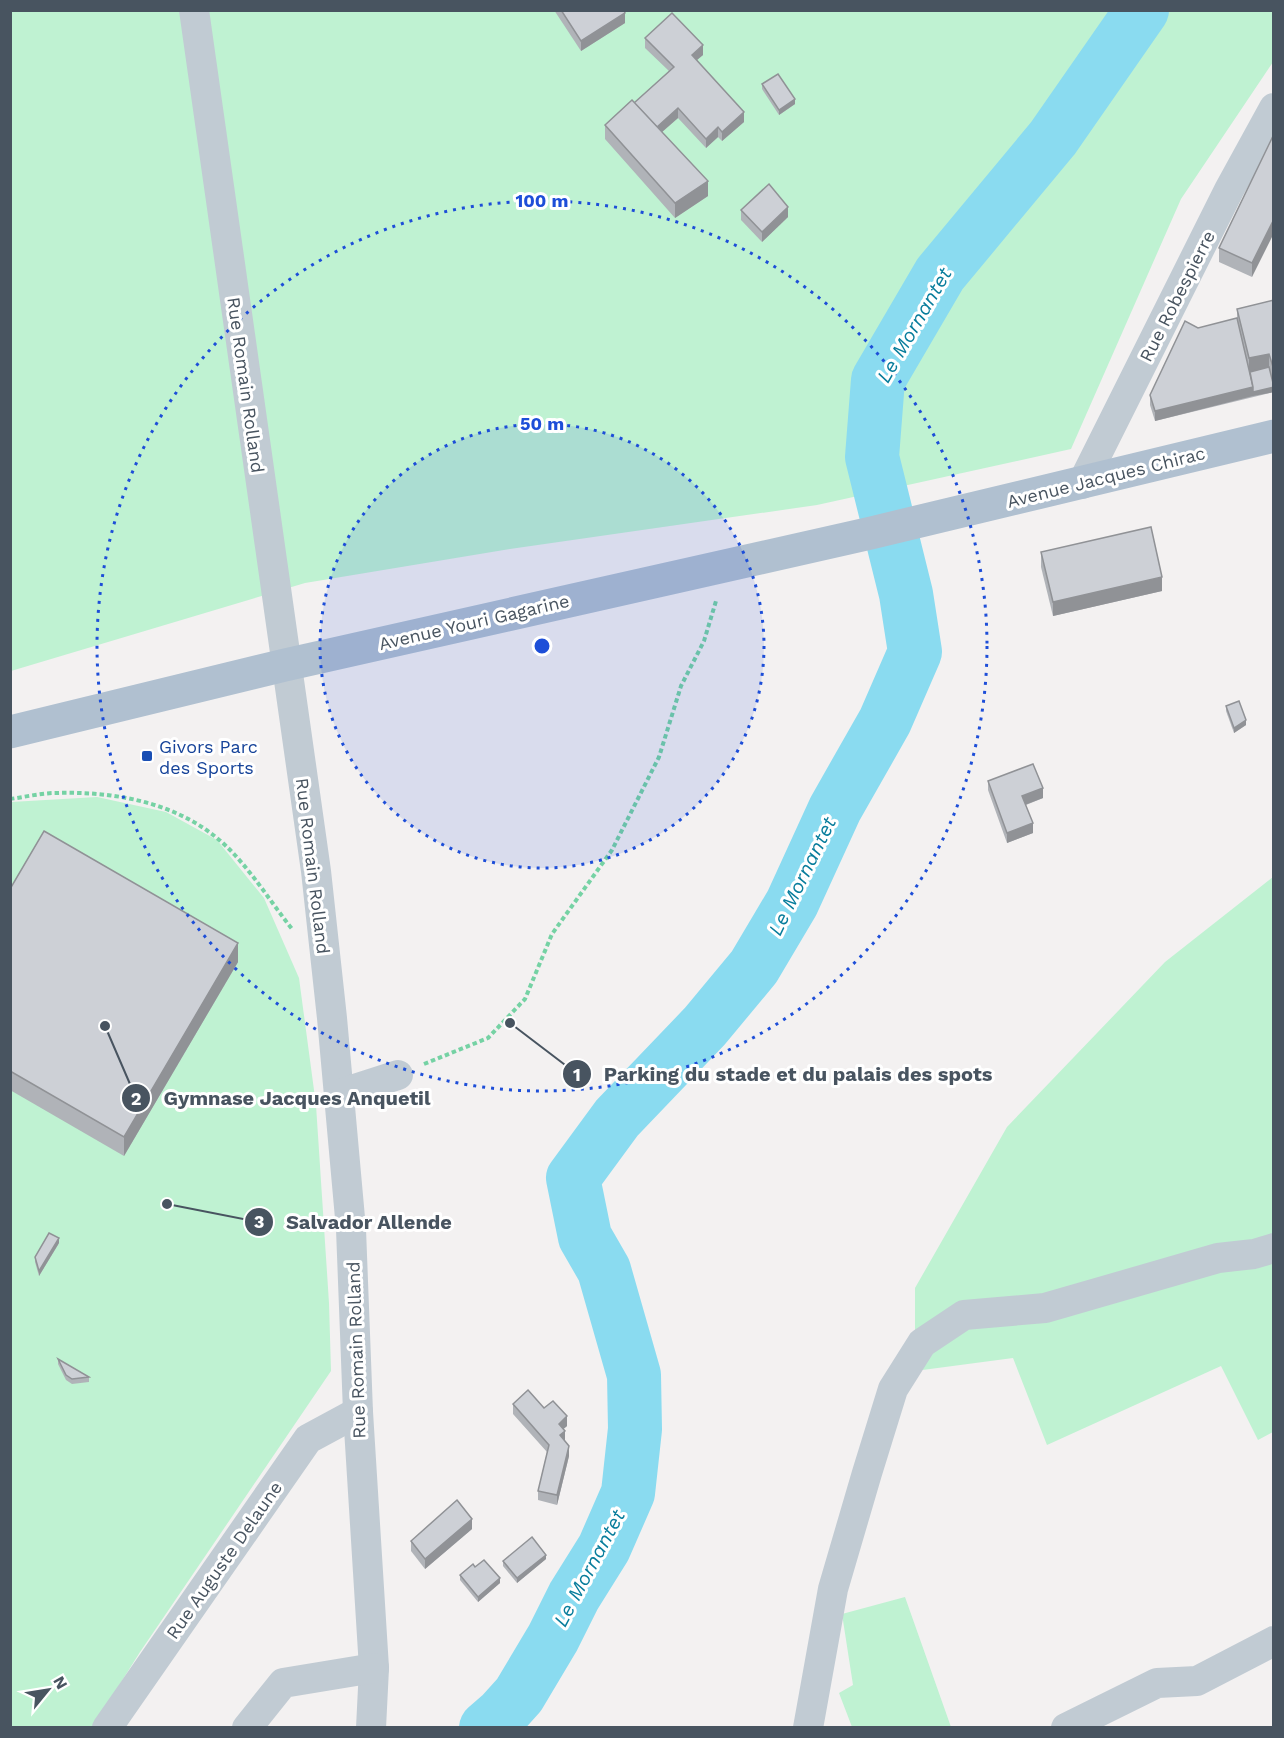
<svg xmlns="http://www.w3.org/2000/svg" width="1284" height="1738" font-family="'Work Sans',sans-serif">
<rect width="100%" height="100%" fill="#f3f1f1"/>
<!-- green -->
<g fill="#bff2d2">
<path d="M11,11h1262v51l-92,137 -110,250 -254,56 -307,44 -205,34 -294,88z"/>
<path d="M97,797l69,15 51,28 47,58 35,80 17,127 13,198 2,68 -191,281 -47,75 -82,1v-926z"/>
<path d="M1273,877v555l-15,8 -37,-74 -174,79 -34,-87 -98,13v-83l92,-161 158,-165z"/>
<path d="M905,1597l46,130h-99l-13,-34 14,-8 -11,-71z"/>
</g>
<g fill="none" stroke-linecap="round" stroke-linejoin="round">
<!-- river -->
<path stroke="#8adbf0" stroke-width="54" d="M486,1728l15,-13 18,-20 34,-57 21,-42 30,-48 24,-55 7,-64 -1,-54 -30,-105 -19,-33 -12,-59 44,-60 88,-92 49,-59 38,-64 43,-94 50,-88 30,-69 -9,-58 -34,-137 6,-77 62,-106 113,-136 89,-128"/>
<!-- path -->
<g stroke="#75d2a4" stroke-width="4" stroke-dasharray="4.5 3" stroke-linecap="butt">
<path d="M10,799c15,-2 31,-6 46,-6 60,-2 125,10 170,53 25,24 44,55 66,83"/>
<path d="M424,1064l64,-26 37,-39 27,-65 60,-84 47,-93 22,-71 23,-45 12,-40"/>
</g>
<!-- minor -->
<g stroke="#c1cbd3" stroke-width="30">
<path d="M194,10l122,861 16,147 19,211 7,183 16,256 -3,60"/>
<path d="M1082,484l147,-294 45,-82"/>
<path d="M339,1094l59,-19"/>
<path d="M107,1728l201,-289 50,-27"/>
<path d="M247,1728l36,-45 91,-15"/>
<path d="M808,1728l25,-139 34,-116 26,-84 29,-46 42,-28 81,-7 173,-50 36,-4 20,-6"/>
<path d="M1066,1728l91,-45 40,-2 77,-40"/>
</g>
<!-- major -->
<path stroke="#b0c0d0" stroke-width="33" d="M10,732l275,-67 586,-132 403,-97"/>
</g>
<!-- wall -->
<g fill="#b0b3b8">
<path d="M554,10h70l1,13 -44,28z"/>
<path d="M645,38l58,17 -6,5 47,62 -22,19 -4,-4 -12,11 -28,-30 -16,14 46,64 -33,22 -70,-79v-14l29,-22 35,-32 -24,-23z"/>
<path d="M762,84l33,20 -16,11 -17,-26z"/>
<path d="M1274,134l-22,143 -33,-15v-14z"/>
<path d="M741,210l47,7 -26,25 -21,-22z"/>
<path d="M1274,300v92l-119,29 -5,-16v-10l48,-67 39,-10v-9z"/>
<path d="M1041,552l121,39 -109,25 -12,-49z"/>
<path d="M1226,706l20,19 -12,8 -8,-22z"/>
<path d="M988,781l55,17 -17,7 7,28 -26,10 -19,-53z"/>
<path d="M10,889l228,73 -114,194 -114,-66z"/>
<path d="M59,1243l-20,33 -4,-14v-5z"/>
<path d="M58,1359l31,18v5l-17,2 -6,-4 -8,-16z"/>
<path d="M513,1404l31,4 23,18 -4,3 2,12 4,15 -12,49 -19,-5v-9l9,-39 -34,-38z"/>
<path d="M472,1529l-47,40 -14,-18v-10z"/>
<path d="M546,1559l-29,24 -14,-17v-5z"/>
<path d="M475,1567l25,16 -22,19 -18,-22v-5z"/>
</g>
<!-- shaded-wall -->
<g fill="#909296">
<path d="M625,13v10l-44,28v-10z"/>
<path d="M703,45v10l-11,9v-9z"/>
<path d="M795,99v5l-16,11v-5z"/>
<path d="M678,108v10l-24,21v-10z"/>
<path d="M744,112v10l-22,19v-9z"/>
<path d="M718,127v10l-12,11v-9z"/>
<path d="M708,181v15l-33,22v-15z"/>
<path d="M788,207v10l-26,25v-10z"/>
<path d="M1274,219v14l-22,44v-14z"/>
<path d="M1269,354v18l-20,5v-19z"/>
<path d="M1253,387v9l-98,25v-10z"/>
<path d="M1274,387v5l-21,4v-4z"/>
<path d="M1162,577v14l-109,25v-14z"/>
<path d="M1246,720v5l-12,8v-5z"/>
<path d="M1043,788v10l-21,8v-10z"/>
<path d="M1033,823v10l-26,10v-10z"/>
<path d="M238,943v19l-114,194v-19z"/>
<path d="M59,1238v5l-20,33v-5z"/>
<path d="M567,1416v10l-8,7v-9z"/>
<path d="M565,1431v10l-5,-6z"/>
<path d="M569,1446v10l-12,49v-10z"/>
<path d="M472,1519v10l-47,40v-10z"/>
<path d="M546,1555v4l-29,24v-5z"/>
<path d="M500,1578v5l-22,19v-5z"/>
</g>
<!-- building -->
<g fill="#cdd0d6" stroke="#909296" stroke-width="1.5">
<path d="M561,10h63l1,3 -44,28z"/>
<path d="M672,13l31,32 -11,10 52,57 -22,20 -4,-5 -12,12 -28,-31 -21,19 -23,-24 40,-36 -29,-29z"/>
<path d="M778,74l17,25 -16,11 -17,-26z"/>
<path d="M632,100l76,81 -33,22 -70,-78z"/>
<path d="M1274,134v85l-22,44 -33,-15z"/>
<path d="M769,184l19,23 -26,25 -21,-22z"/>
<path d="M1274,300v70l-5,-16 -20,4 -12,-49z"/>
<path d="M1237,318l16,69 -98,24 -5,-16 35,-74 13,7z"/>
<path d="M1269,367l5,20 -21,5v-5l-3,-15z"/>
<path d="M1151,527l11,50 -109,25 -12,-50z"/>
<path d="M1239,701l7,19 -12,8 -8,-22z"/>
<path d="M1033,764l10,24 -21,8 11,27 -26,10 -19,-52z"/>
<path d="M44,831l194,112 -114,194 -114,-66v-182z"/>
<path d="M49,1233l10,5 -20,33 -4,-14z"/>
<path d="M58,1359l31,18 -17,2 -6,-4z"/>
<path d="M528,1390l16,18 9,-7 14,15 -8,8 6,7 -5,4 9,11 -12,49 -19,-4 11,-46 -36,-41z"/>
<path d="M457,1500l15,19 -47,40 -14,-18z"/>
<path d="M532,1537l14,18 -29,23 -14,-17z"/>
<path d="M484,1560l16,18 -22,19 -18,-22 13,-11 2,3z"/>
</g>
<!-- distance rings -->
<circle cx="542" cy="646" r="222" fill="#1d4ed8" fill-opacity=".12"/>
<g fill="none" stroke="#1d4ed8" stroke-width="3" stroke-dasharray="3 6">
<circle cx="542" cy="646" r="222"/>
<circle cx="542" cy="646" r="445"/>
</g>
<!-- markers -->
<rect fill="#1a4fb4" stroke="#fff" stroke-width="2" x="141" y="750" width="12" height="12" rx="3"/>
<g text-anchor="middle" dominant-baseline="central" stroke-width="6" stroke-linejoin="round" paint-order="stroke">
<!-- street labels -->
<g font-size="18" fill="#485460" stroke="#fff">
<text transform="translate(1177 296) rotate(-63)">Rue Robespierre</text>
<text transform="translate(246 385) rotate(82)">Rue Romain Rolland</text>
<text transform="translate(1106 477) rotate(-14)">Avenue Jacques Chirac</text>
<text transform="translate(474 622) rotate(-13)">Avenue Youri Gagarine</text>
<text transform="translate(313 866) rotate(83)">Rue Romain Rolland</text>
<text transform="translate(356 1350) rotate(-92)">Rue Romain Rolland</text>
<text transform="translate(224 1560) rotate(-55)">Rue Auguste Delaune</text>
</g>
<!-- transit labels -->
<g font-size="18" fill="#164399" stroke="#fff" text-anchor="start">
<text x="159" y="746">Givors Parc<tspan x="159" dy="21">des Sports</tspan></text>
</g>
<!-- water labels -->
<g font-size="20" font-style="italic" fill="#087d9c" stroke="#fff">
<text transform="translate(914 325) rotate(-60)">Le Mornantet</text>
<text transform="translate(802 876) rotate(-64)">Le Mornantet</text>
<text transform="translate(589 1568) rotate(-62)">Le Mornantet</text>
</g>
</g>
<circle cx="542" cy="646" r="9" fill="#1d4ed8" stroke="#fff" stroke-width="3"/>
<g font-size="18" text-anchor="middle" font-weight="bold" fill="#1d4ed8" stroke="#fff" stroke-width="6" stroke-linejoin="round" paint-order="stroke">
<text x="542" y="207">100 m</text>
<text x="542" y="430">50 m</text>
</g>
<!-- callouts -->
<path fill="none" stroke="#485460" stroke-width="2" d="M510 1023L577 1074M105 1026L136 1098M167 1204L259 1222"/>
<g fill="#485460" stroke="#fff" stroke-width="2">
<circle cx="510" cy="1023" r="6"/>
<circle cx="105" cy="1026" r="6"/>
<circle cx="167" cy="1204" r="6"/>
<circle cx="577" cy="1074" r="15"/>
<circle cx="136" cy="1098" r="15"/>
<circle cx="259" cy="1222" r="15"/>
</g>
<g font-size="18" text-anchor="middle" font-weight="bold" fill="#fff">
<text x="577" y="1081">1</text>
<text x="136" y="1105">2</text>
<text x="259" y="1228">3</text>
</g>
<g font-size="20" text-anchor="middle" font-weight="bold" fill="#485460" stroke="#fff" stroke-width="6" stroke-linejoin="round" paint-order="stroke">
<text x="798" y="1081">Parking du stade et du palais des spots</text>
<text x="297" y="1105">Gymnase Jacques Anquetil</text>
<text x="369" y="1229">Salvador Allende</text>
</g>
<!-- border -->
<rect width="1284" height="1738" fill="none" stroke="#485460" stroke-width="24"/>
<!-- north arrow -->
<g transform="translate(48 1690) rotate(60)" stroke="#ffffff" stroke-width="4.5" paint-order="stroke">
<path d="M0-4.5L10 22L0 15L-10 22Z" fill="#485460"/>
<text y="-9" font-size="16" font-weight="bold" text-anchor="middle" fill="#485460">N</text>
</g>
</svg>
